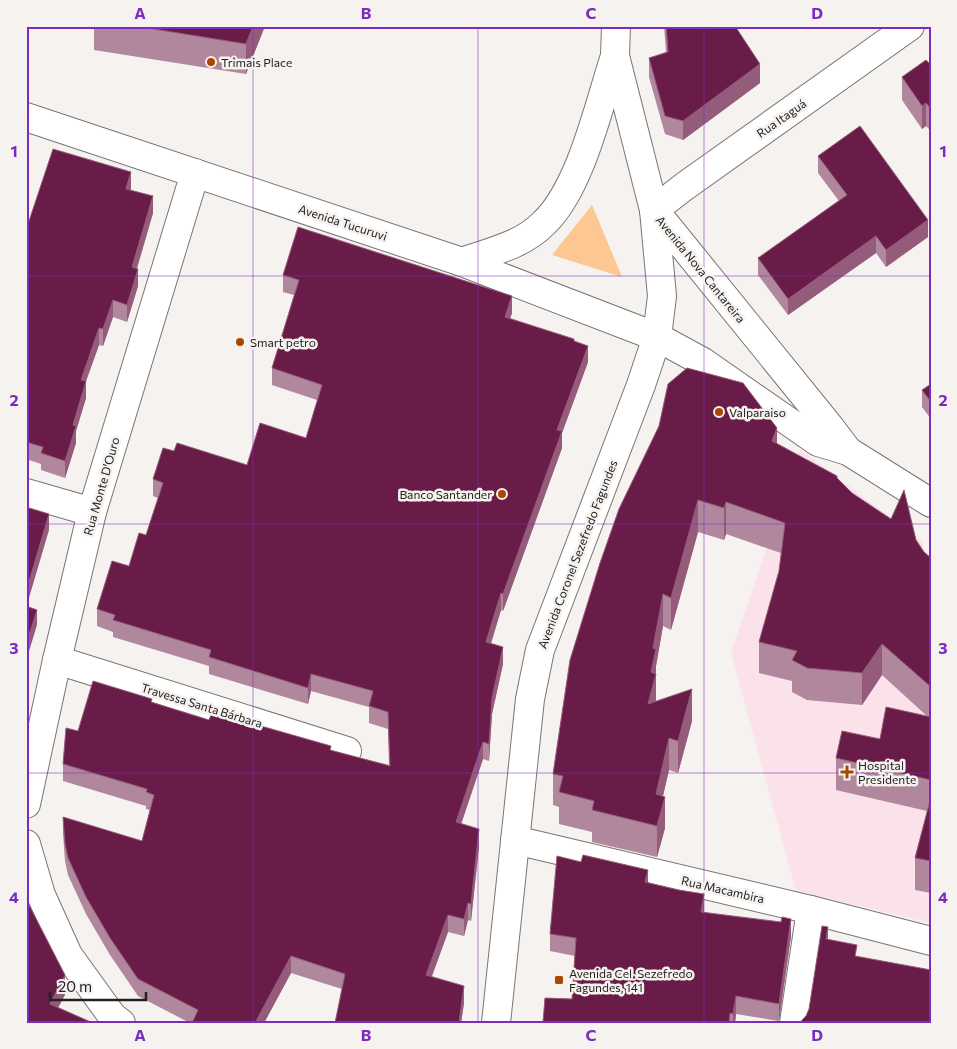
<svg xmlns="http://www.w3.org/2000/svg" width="957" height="1049" font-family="Commissioner,sans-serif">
<rect width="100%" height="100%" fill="#f5f2ef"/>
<!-- medical -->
<path fill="#fae1ea" d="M800,449l121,92 10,26v356l-135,-32 -65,-238z"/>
<!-- green -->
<path fill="#fcc790" d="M592,205l30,72 -70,-22z"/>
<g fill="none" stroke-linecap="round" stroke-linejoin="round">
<defs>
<g id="street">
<path d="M654,210l31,-24 225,-160"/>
<path d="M26,493l66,19"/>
<path d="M57,660l290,91"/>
<path d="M515,840l296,70 120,31"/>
<path d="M794,1023l17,-113"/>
</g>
<g id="secondary">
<path d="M616,26l-1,30 39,154 175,216 19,25"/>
<path d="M26,117l436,145 195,75 46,25 115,80 30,9 83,52"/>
<path d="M462,262c28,-10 61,-17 82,-39 37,-35 55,-119 71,-167"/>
<path d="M26,804l31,-144 35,-148 103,-339"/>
<path d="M26,844l15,51 27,60 44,61 9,7"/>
<path d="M496,1023l34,-324 10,-49 101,-265 16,-48 5,-41 -8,-86"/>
</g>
</defs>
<!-- street casing -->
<use href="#street" stroke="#787673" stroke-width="30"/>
<!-- secondary casing -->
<use href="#secondary" stroke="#787673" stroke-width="30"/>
<!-- street -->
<use href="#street" stroke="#fff" stroke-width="28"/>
<!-- secondary -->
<use href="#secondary" stroke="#fff" stroke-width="28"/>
</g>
<!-- wall -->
<g fill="#b0879c">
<path d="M94,26h171l-19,48 -152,-24z"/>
<path d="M664,26h71l25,57 -77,57 -18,-6 -16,-57v-19l17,-6z"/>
<path d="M931,65v66l-5,-5 -4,3 -20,-29v-23z"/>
<path d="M818,156l110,81 -42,30 -10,-14 -88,62 -30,-40v-17l81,-57 -21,-28z"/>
<path d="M131,190l22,23 -16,56 1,17 -11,36 -14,-5 -10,29 -4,-1 -13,36v17l-10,33v12l-11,35 -24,-8v-6l-15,-5v-229z"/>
<path d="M283,275l229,38 -2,5 64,23 14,21 -26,71v15l-59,163 -2,-1 -10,34 12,20 -11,50 -3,47 -6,-2 -22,65 18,22 -8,75 -3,-1 -4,16 -16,-4 -16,44 32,27 -3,20h-126l7,-34 -51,-16 -27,50h-74l-52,-27 -28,-41 -24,-41 -18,-39 -3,-14 -2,-27v-17l79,24 8,-31 -4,-1v-3l-83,-25v-17l15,-33 74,-29 57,18 180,45 -1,-36 -19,-6v-16l-58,-16 -3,13 -99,-30v-8l-96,-29v-5l-16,-6v-17l32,-43 17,-31 12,-37 -5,-2v-17l21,-28 73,14 59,-27 11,-38 -45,-15v-17l22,-73 -11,-3z"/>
<path d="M931,384v35l-9,-12v-17z"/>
<path d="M777,443l60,35 15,15 64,47 8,12 7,6v335l-16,-3v-32l12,-47 -91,-21v-32l92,-41 -46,-42 -20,30 -55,-5 -15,-8v-11l-33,-8v-31l20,-71 2,-18 -55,-19 -2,6 -26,-8 -27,98 -8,-4 -7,40v35l36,20 -14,52 -9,-3 -6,26 2,32 -8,29 -65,-15v-10l-33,-8v-17l-6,-2v-31l47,-211z"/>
<path d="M648,882l56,31 87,23 -12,85 -43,-7 -1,9h-192l2,-25 27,1 3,-43 -25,-5v-17z"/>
</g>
<!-- shaded-wall -->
<g fill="#945c7a">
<path d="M253,26h12l-19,48v-30z"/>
<path d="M760,64v19l-77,57v-19z"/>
<path d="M926,103v23l-4,3v-23z"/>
<path d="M131,172v18l-5,16v-17z"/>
<path d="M153,196v17l-21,71v-17z"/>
<path d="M928,220v17l-42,30v-17z"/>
<path d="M876,236v17l-88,62v-16z"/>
<path d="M138,269v17l-11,36v-17z"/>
<path d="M512,296v17l-7,21v-17z"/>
<path d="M113,300v17l-10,29v-17z"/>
<path d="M99,328v17l-13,36v17l-10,33v12l-11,35v-17l16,-81z"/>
<path d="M588,346v16l-26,71v15l-59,163v-17l54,-164z"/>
<path d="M777,428v32l-5,-19z"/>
<path d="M698,500v32l-27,98v-32z"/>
<path d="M726,502v32l-2,6v-32z"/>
<path d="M49,514v16l-23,78v-16z"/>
<path d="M501,593v17l-15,49v-17z"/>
<path d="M663,594v32l-7,40v40l-8,-2 5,-56z"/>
<path d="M37,610v15l-11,36v-16z"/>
<path d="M882,644v31l-20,30v-32z"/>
<path d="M503,647v17l-11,50 -3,47v-17l3,-46z"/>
<path d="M311,674v17l-3,13v-16z"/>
<path d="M692,689v32l-14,52v-32z"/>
<path d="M669,738v32l-13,56v-32z"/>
<path d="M483,742v17l-27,80v-17z"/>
<path d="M665,797v31l-8,29v-31z"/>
<path d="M479,829v17l-8,75v-17z"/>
<path d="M648,870v18l-3,-6z"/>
<path d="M704,894v17l-3,19v-18z"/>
<path d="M468,903v17l-4,16v-17z"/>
<path d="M448,915v17l-22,60v-17z"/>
<path d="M791,919v17l-12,85v-17z"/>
<path d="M828,927v16l-2,-4z"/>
<path d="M291,956v17l-27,50h-9z"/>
<path d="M65,975v20l-15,28v-19z"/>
<path d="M464,986v17l-3,20h-2z"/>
<path d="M736,996v18l-1,9h-2v-9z"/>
</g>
<!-- building -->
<g fill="#6a1c48" stroke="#945c7a">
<path d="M135,26h118l-7,18z"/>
<path d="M666,26h69l25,38 -77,57 -18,-5 -16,-58 19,-6z"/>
<path d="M926,60l5,5v44l-5,-6 -4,3 -20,-29z"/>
<path d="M860,126l68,94 -42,30 -10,-14 -88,63 -30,-41 89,-63 -29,-39z"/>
<path d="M53,149l78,23 -5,17 27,7 -21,71 6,2 -11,36 -14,-5 -10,29 -4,-1 -18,52 5,1 -13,44 3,1 -11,35 -24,-8 2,-6 -17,-5v-212z"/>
<path d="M298,227l214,69 -7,21 69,22v2l14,5 -31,84 5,1 -59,163 -2,-1 -15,49 17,5 -11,51 -3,46 -6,-2 -27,80 23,7 -8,75 -3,-1 -4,16 -16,-4 -22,60 38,11 -5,37h-124l10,-49 -54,-18 -36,67h-63l6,-13 -60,-31 -28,-41 -24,-41 -18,-39 -3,-14 -2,-27 79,24 12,-46 -8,-3 1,-3 -84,-25 3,-36 12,3 15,-50 59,18 -1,3 58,18 3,-8 119,34 -1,4 60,16 -2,-54 -19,-6 4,-15 -62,-17 -3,14 -99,-31 2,-7 -98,-30 2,-5 -18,-6 15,-48 17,5 10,-33 7,2 17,-52 -10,-4 10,-31 11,3 3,-8 70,22 13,-42 46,15 16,-53 -50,-17 27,-88 -16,-5z"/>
<path d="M687,368l56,15 34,45 -5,13 65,35v2l15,15 39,26 13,-29 12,50 8,12 7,6v129l-49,-43 -20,29 -55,-5 -15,-8 5,-9 -38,-9 20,-71 6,-48 -59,-21 -2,6 -26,-8 -27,98 -8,-4 -10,54 3,1 -5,23 5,2 -8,30 44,-15 -14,52 -9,-3 -13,56 9,3 -8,29 -65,-16 2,-9 -35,-9 4,-16 -10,-2 17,-114 30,-97 19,-54 40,-83 9,-42z"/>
<path d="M931,384v18l-9,-12z"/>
<path d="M26,507l23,7 -23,78z"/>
<path d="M26,606l11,4 -11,35z"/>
<path d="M886,707l45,10v63l-95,-22 6,-27 38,8z"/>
<path d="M931,797v64l-16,-3z"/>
<path d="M583,855l65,15 -3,12 34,8 25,4 -3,18 80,10 1,-5 9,2 -12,85 -43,-8 -3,18 -3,-1 -1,10 -186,-1 2,-24 27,1 4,-61 -26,-4 7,-78 24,6z"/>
<path d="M26,899l39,76 -15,29 43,19h-67z"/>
<path d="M822,926l6,1 -2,12 31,6 -2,11 76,14v53h-130l1,-3 4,-4 3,-7z"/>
</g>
<!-- grid -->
<path fill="none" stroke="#7b2cbf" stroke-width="1" stroke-opacity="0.55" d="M253,26v997M478,26v997M704,26v997M26,276h905M26,524h905M26,773h905"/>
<!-- markers -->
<g fill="#a84700" stroke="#f5f2ef" stroke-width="2">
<circle cx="211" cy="62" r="5"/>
<circle cx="240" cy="342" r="5"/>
<circle cx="719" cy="412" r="5"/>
<circle cx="502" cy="494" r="5"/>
<path d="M844.5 764.5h5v5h5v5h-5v5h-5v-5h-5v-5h5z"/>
<rect x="554" y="975" width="10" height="10" rx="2.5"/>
</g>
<g text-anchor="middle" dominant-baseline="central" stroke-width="5" stroke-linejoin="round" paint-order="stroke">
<!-- poi labels -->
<g font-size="12" fill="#242221" stroke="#f5f2ef" text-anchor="start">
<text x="221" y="62">Trimais Place</text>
<text x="250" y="342">Smart petro</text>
<text x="729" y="412">Valparaiso</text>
<text x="492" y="494" text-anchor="end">Banco Santander</text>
<text x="858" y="765">Hospital<tspan x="858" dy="14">Presidente</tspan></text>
<text x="569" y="973">Avenida Cel. Sezefredo<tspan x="569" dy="14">Fagundes, 141</tspan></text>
</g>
<!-- street labels -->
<g font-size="12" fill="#242221" stroke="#f5f2ef">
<text transform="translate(781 118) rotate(-35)">Rua Itaguá</text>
<text transform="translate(343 222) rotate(18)">Avenida Tucuruvi</text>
<text transform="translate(701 269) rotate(51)">Avenida Nova Cantareira</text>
<text transform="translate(101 486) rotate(-74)">Rua Monte D'Ouro</text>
<text transform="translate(577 554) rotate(-69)">Avenida Coronel Sezefredo Fagundes</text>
<text transform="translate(202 705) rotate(17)">Travessa Santa Bárbara</text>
<text transform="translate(723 889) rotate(13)">Rua Macambira</text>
</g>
</g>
<!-- border -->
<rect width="957" height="1049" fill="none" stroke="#f5f2ef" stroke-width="55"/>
<!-- scale -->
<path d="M50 992v8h96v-8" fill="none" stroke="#242221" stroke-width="2.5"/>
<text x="58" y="992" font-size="15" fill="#242221" stroke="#f5f2ef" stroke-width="4" paint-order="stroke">20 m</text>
<rect x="28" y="28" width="902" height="994" fill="none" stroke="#7b2cbf" stroke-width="2"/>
<g font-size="16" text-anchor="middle" font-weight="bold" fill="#7b2cbf">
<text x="140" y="19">A</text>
<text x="366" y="19">B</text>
<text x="591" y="19">C</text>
<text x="817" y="19">D</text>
<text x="14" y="157">1</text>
<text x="943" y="157">1</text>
<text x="14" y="406">2</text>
<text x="943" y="406">2</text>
<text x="14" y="654">3</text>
<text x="943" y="654">3</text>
<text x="14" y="903">4</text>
<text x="943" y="903">4</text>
<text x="140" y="1041">A</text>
<text x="366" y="1041">B</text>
<text x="591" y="1041">C</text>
<text x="817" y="1041">D</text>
</g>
</svg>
